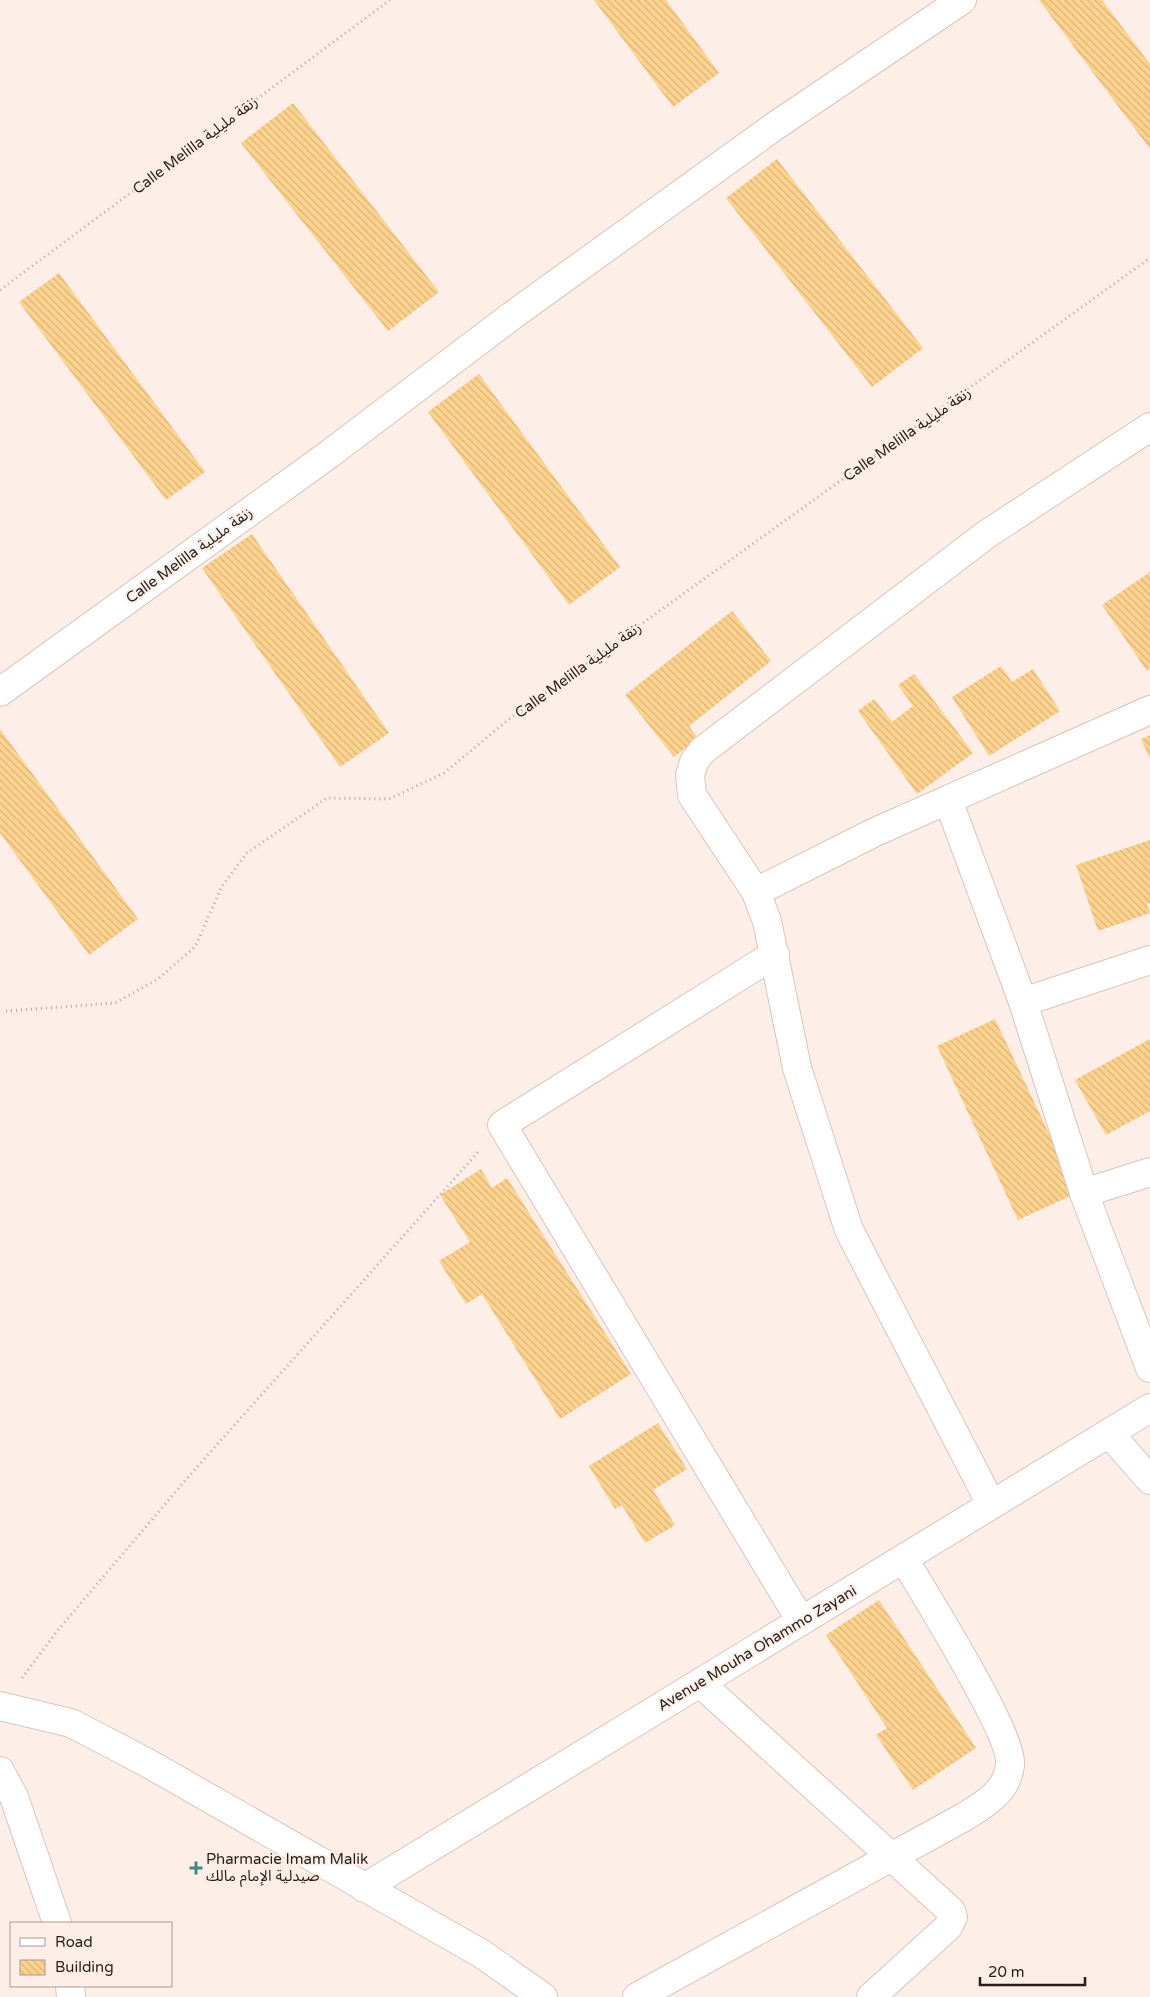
<svg xmlns="http://www.w3.org/2000/svg" width="1150" height="1997" font-family="'Varela Round','Noto Sans Arabic',sans-serif">
<defs>
<pattern id="building-back-hatch" width="6" height="6" patternUnits="userSpaceOnUse" patternTransform="scale(1.25)"><rect width="6" height="6" fill="#fcd28d"/><path d="M-1 5l2 2M0 0l6 6M5-1l2 2" fill="none" stroke="#d8b479"/></pattern>
</defs>
<rect width="100%" height="100%" fill="#fdefe7"/>
<!-- building -->
<g fill="url(#building-back-hatch)">
<path d="M594,0h72l53,73 -46,34z"/>
<path d="M1039,0h63l48,64v85z"/>
<path d="M293,103l146,189 -51,39 -147,-188z"/>
<path d="M777,159l146,189 -51,39 -146,-189z"/>
<path d="M59,273l146,199 -39,28 -147,-198z"/>
<path d="M479,374l141,193 -51,38 -141,-193z"/>
<path d="M252,534l137,199 -49,34 -138,-199z"/>
<path d="M1150,572v96l-3,3 -45,-66z"/>
<path d="M732,611l39,50 -82,65 9,12 -24,19 -49,-62z"/>
<path d="M1001,666l11,16 21,-13 27,42 -71,45 -37,-59z"/>
<path d="M914,674l59,79 -56,41 -59,-83 16,-12 18,23 21,-16 -15,-21z"/>
<path d="M0,729l138,190 -49,36 -89,-122z"/>
<path d="M1150,735v24l-9,-20z"/>
<path d="M1150,840v63l-3,1 3,9 -52,18 -22,-66z"/>
<path d="M995,1019l82,174 -59,27 -81,-174z"/>
<path d="M1150,1039v72l-44,24 -31,-55z"/>
<path d="M481,1169l11,19 15,-10 124,196 -71,45 -78,-125 -16,10 -27,-43 31,-19 -30,-47z"/>
<path d="M658,1423l29,46 -34,21 22,35 -30,18 -23,-38 -7,4 -26,-43z"/>
<path d="M879,1600l97,148 -63,42 -37,-55 11,-7 -61,-93z"/>
</g>
<g fill="none" stroke-linecap="round" stroke-linejoin="round">
<defs>
<g id="minor">
<path d="M0,692l328,-237 185,-140 262,-189 187,-126"/>
<path d="M948,800l75,202 61,191 66,175"/>
<path d="M756,892l117,-59 277,-123"/>
<path d="M775,954l-273,171 299,496"/>
<path d="M1023,1002l127,-42"/>
<path d="M1084,1193l66,-21"/>
<path d="M1109,1433l41,47"/>
<path d="M991,1504l-142,-274 -52,-162 -30,-147 -11,-29 -64,-97 -2,-20 4,-13 8,-11 285,-217 163,-107"/>
<path d="M700,1683l251,228 2,6 -5,10 -77,70"/>
<path d="M0,1706l71,17 73,38 338,193 61,43"/>
<path d="M0,1771l14,26 43,126"/>
<path d="M364,1888l786,-480"/>
<path d="M70,1986l1,11"/>
<path d="M637,1997l327,-180c21,-13 43,-25 46,-52 4,-30 -87,-173 -106,-206"/>
</g>
</defs>
<!-- minor casing -->
<use href="#minor" stroke="#d7c5bc" stroke-width="30"/>
<!-- path -->
<g stroke="#b4a9a2" stroke-width="3" stroke-dasharray="1 4" stroke-linecap="butt">
<path d="M0,290l390,-290"/>
<path d="M6,1011l109,-8 43,-24 37,-32 27,-61 25,-33 80,-55 62,1 55,-26 64,-53 642,-462"/>
<path d="M22,1678l36,-48 131,-154 291,-326"/>
</g>
<!-- minor -->
<use href="#minor" stroke="#fff" stroke-width="28"/>
</g>
<!-- markers -->
<path fill="#408889" stroke="#fdefe7" stroke-width="2" d="M193.5 1860.5h5v5h5v5h-5v5h-5v-5h-5v-5h5z"/>
<g text-anchor="middle" dominant-baseline="central" stroke-width="4" stroke-linejoin="round" paint-order="stroke">
<!-- street labels -->
<g font-size="15" fill="#251e1b" stroke="#fdefe7">
<text transform="translate(195 145) rotate(-37)">Calle Melilla زنقة مليلية</text>
<text transform="translate(907 434) rotate(-35)">Calle Melilla زنقة مليلية</text>
<text transform="translate(189 555) rotate(-36)">Calle Melilla زنقة مليلية</text>
<text transform="translate(578 670) rotate(-36)">Calle Melilla زنقة مليلية</text>
<text transform="translate(757 1648) rotate(-31)">Avenue Mouha Ohammo Zayani</text>
</g>
<!-- poi labels -->
<g font-size="15" fill="#251e1b" stroke="#fdefe7" text-anchor="start">
<text x="206" y="1859">Pharmacie Imam Malik<tspan x="206" dy="17">صيدلية الإمام مالك</tspan></text>
</g>
</g>
<!-- legend -->
<rect x="10" y="1922" width="162" height="65" fill="#fdefe7" stroke="#a79b95"/>
<rect x="20" y="1938" width="25" height="8" fill="#ffffff" stroke="#a79b95"/>
<text x="55" y="1947" font-size="15" fill="#251e1b">Road</text>
<rect x="20" y="1960" width="25" height="15" fill="url(#building-back-hatch)" stroke="#a79b95"/>
<text x="55" y="1972" font-size="15" fill="#251e1b">Building</text>
<!-- scale -->
<path d="M980 1977v8h105v-8" fill="none" stroke="#251e1b" stroke-width="2.5"/>
<text x="988" y="1977" font-size="15" fill="#251e1b" stroke="#fdefe7" stroke-width="4" paint-order="stroke">20 m</text>
</svg>
